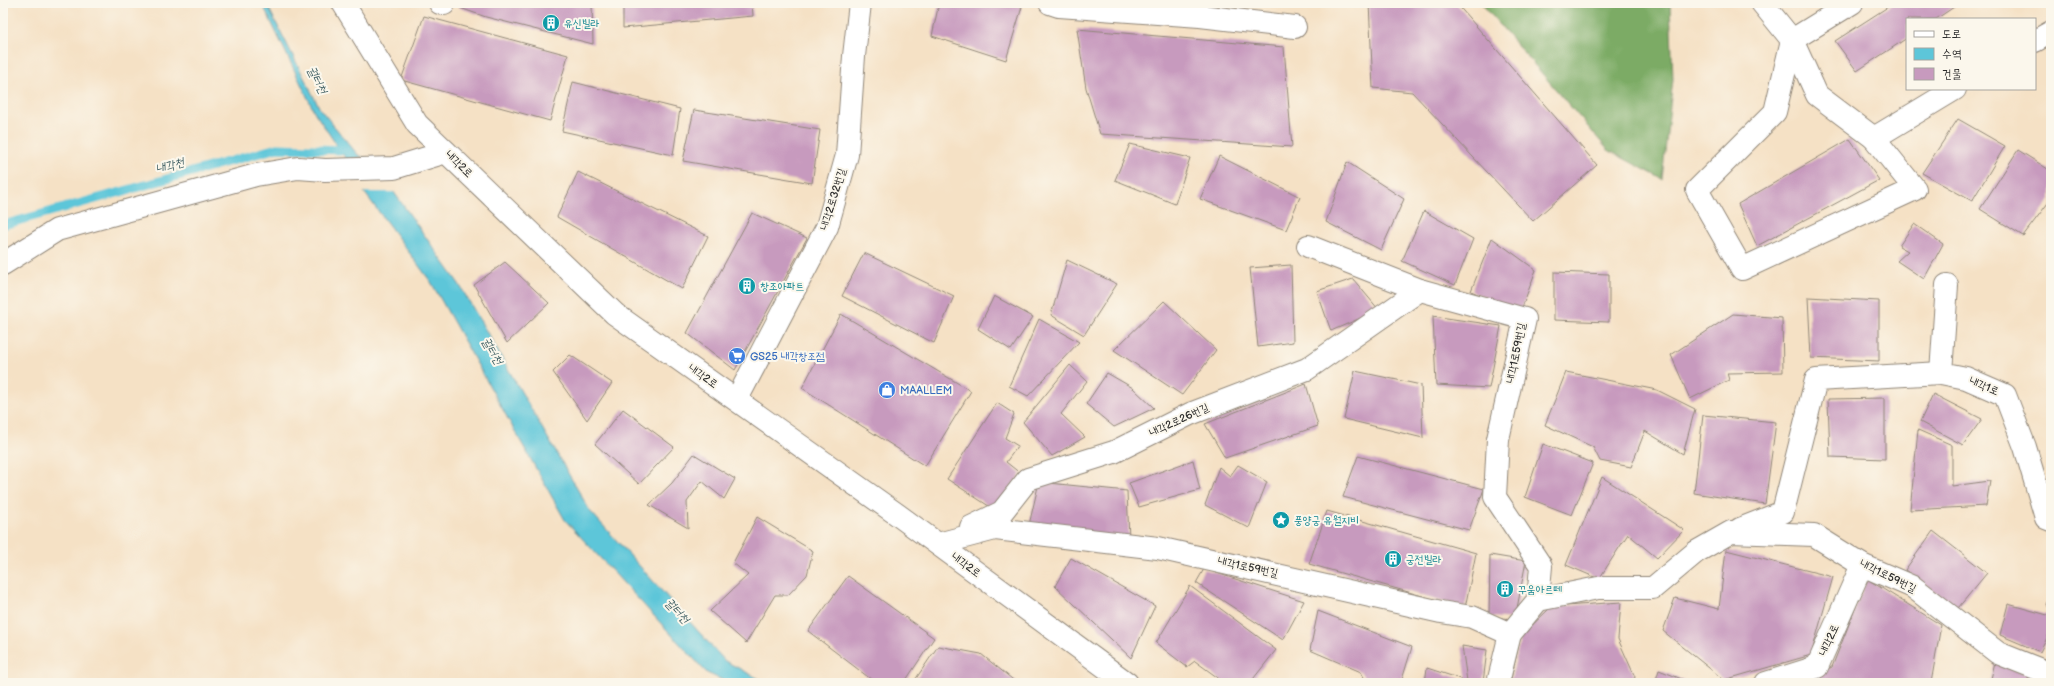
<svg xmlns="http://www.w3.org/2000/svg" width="2054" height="686" font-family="'Balsamiq Sans','Poor Story',sans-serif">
<rect width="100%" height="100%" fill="#fbf7ec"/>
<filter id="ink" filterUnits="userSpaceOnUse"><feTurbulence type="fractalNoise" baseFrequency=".025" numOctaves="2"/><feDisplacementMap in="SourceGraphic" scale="8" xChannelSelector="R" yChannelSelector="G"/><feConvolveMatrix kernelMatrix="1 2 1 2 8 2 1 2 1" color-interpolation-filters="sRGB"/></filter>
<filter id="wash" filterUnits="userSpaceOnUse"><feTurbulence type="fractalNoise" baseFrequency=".012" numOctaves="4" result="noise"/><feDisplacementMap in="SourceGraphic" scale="16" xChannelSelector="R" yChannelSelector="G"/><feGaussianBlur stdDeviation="0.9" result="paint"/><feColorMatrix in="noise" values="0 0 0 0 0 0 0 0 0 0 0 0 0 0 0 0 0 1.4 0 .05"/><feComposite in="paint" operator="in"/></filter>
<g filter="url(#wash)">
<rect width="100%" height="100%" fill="#f5e1c5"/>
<!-- forest -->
<path fill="#7cab65" stroke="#546b48" d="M1481,3h189l3,76 -11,100 -54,-29z"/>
<!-- water -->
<g fill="#5dc6d9" stroke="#447882">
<path d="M262,3h4l54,106 38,46 5,2 -17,2 -31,-46z"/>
<path d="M381,174l78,110 131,227 135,150 42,22h-38l-22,-10 -142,-153 -134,-238 -78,-105z"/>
</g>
<!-- pier -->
<path fill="#f5e1c5" d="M382,173l14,19h-34l-10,-13z"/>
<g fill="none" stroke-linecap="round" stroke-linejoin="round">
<!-- stream -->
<path stroke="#5dc6d9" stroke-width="9" d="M3,225l274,-77 69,2"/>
</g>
<g id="blocks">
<!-- building -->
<g fill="#c79abe">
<path d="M457,3h135l1,41 -107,-27 -26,-9z"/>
<path d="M623,3h129l1,13 -130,12z"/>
<path d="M939,3h69l14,4 -16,53 -74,-24z"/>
<path d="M1369,3h87l141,162 -64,56 -121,-129 -39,-4z"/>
<path d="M1894,3h66l-24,16h-29v19l-50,33 -22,-30z"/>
<path d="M424,16l144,39 -18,66 -149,-41z"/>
<path d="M1077,29l207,18 8,100 -192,-13 -14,-46z"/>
<path d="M573,82l107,27 -7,46 -111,-24z"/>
<path d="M694,110l126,20 -8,53 -129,-22z"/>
<path d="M1958,119l47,27 -33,55 -50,-28z"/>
<path d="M1850,139l29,41 -122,66 -19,-42z"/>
<path d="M1130,144l60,14 -15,46 -60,-24z"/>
<path d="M2018,150l33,21v28l-28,37 -43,-27z"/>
<path d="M1219,156l81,41 -14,33 -86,-31z"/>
<path d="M1347,162l57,37 -23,51 -55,-28z"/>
<path d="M578,172l130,64 -26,53 -125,-72z"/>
<path d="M1424,211l49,28 -18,46 -53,-24z"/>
<path d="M752,213l55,25 -72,132 -48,-37z"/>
<path d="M1914,224l29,20 -19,35 -27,-18 11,-10 -9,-5z"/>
<path d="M1492,238l44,32 -16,43 -49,-22z"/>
<path d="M864,253l90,43 -20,47 -92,-47z"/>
<path d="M1067,260l50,24 -33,51 -33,-20z"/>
<path d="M505,262l44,41 -42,40 -33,-58z"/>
<path d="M1291,265l2,77 -35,5 -8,-79z"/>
<path d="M1554,272l55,2v48l-55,-2z"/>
<path d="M1353,279l26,31 -48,21 -14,-40z"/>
<path d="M994,296l39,21 -22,33 -33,-21z"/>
<path d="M1808,297l71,4v60l-68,-3z"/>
<path d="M1164,301l52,49 -34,45 -68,-45z"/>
<path d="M841,314l130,77 -46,75 -123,-78z"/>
<path d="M1733,314l49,4 1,54 -56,1 2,7 -39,19 -19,-44z"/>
<path d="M1433,316l68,10 -12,62 -53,-3z"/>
<path d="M1039,319l40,23 -51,54 -19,-10z"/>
<path d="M570,355l42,28 -25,37 -34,-48z"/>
<path d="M1070,365l17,16 -26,33 24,23 -33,19 -29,-34z"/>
<path d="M1355,371l66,14 2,53 -79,-19z"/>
<path d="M1566,372l91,18 38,19 -12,45 -38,-23 -14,36 -31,-6 -7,-14 -48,-22z"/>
<path d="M1107,373l26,15 21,20 -40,19 -28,-23z"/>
<path d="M1306,384l12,42 -93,32 -20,-34z"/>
<path d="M1933,394l49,25 -19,26 -43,-23z"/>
<path d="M1885,398v61l-55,-2 -2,-58z"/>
<path d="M997,403l17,11 -9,24 13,8 -12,16 15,12 -26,36 -48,-31z"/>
<path d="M623,409l51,38 -35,37 -44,-40z"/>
<path d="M1703,415l73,7 -11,82 -71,-11z"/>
<path d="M1918,430l34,15v41l38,-5 -4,25 -76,4z"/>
<path d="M1543,444l50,19 -21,52 -47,-18z"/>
<path d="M694,454l41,25 -11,20 -22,-18 -15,21 1,26 -39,-23 23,-22z"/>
<path d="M1358,456l126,33 -15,41 -126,-33z"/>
<path d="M1193,460l7,30 -61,17 -10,-24z"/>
<path d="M1238,465l29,17 -18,46 -44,-23 14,-38 11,9z"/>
<path d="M2051,473v18l-5,-4z"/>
<path d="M1602,477l82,53 -27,28 -29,-24 -29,45 -33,-14z"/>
<path d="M1039,482l88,9 2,48 -100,-14z"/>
<path d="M1327,511l149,42 -11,55 -156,-44z"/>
<path d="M757,517l56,34 -6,24 -19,20h-13l-29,48 -36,-32 38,-36 -15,-12z"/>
<path d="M1933,531l54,42 -29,35 -53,-38z"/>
<path d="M1726,550l107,27 -22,78 -87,25 -61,-49 12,-33 44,11z"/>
<path d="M1490,555l36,6 -11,58 -26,-2z"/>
<path d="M1071,558l84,48 -24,52 -76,-72z"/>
<path d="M1204,569l100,32 -21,39 -87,-57z"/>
<path d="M848,576l86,62 -30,45h-28l-68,-52z"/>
<path d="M1867,579l74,46 -10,58h-131l32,-16z"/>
<path d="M1190,586l86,64 -26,33h-25l-30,-22 -8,6 -31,-24z"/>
<path d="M2051,587v22l-5,-4z"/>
<path d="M1621,602l-3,37 17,38 -2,6h-123l11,-47 30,-29z"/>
<path d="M2008,604l43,12v14l-11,22 -40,-17z"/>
<path d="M1318,611l94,36 -11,36h-34l-6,-11 -51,-22z"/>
<path d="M938,646l43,8 36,29h-104z"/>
<path d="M1462,646l25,4 -4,33h-58l2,-15 40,13z"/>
<path d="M1995,662l55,21h-60z"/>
<path d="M1659,670l33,13h-37z"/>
</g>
</g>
</g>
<g filter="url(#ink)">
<use href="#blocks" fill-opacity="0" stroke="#908678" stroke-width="1"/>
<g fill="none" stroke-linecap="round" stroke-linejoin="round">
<defs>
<g id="minor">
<path d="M343,3l74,121 198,190 283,201 229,168"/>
<path d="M440,3l4,1"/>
<path d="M1050,3l9,3 141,10 95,11"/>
<path d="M1762,3l30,37 25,55 57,43"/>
<path d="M1852,3l-60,37 -17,72 -78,78 45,79 173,-80 -41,-51 81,-49"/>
<path d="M2035,41l16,-9"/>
<path d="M1308,246l112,44 105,29 -27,120 -3,58 46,69 -3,34"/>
<path d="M3,264l54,-34 199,-55 42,-7 27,2 69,-2 52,-16"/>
<path d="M1947,285l-6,88 25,5 39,17 20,52 21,71 5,2"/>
<path d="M737,399l90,-172 20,-72 7,-99 6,-53"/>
<path d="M971,527l31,-15 26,-33 86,-27 76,-38 117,-45 113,-79"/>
<path d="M1740,529l43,-17 33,-132 125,-7"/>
<path d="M938,544l57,-15 163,19 283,64 31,5 38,17 28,-34 60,-12h55l43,-36 35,-20 83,3 48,30 51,22 85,66 53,21"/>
<path d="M1498,683l12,-49"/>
<path d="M1766,683l51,-16 45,-102"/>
</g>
</defs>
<!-- minor casing -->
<use href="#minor" stroke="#908678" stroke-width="24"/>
<!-- minor -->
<use href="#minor" stroke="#fff" stroke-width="22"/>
</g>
</g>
<!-- icons -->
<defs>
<symbol id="building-disc" viewBox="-11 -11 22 22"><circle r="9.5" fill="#0f9aa8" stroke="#fbf7ec"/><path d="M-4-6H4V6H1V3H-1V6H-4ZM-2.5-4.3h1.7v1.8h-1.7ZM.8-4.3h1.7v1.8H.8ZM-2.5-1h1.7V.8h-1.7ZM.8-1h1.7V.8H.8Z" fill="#fff"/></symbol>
<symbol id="supermarket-disc" viewBox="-11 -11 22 22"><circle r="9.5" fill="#3f7fe0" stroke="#fbf7ec"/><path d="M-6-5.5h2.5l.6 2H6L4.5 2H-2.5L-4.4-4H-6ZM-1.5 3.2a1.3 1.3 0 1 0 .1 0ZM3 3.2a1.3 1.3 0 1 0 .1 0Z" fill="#fff"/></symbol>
<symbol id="shop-disc" viewBox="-11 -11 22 22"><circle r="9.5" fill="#3f7fe0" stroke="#fbf7ec"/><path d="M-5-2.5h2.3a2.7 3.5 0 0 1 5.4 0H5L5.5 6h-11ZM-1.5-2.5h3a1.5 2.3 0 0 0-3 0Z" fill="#fff"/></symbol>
<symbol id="sight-disc" viewBox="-11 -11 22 22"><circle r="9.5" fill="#0f9aa8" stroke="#fbf7ec"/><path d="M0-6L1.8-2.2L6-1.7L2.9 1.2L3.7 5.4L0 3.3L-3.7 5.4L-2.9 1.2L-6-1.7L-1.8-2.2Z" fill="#fff"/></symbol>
</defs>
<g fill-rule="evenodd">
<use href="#building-disc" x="541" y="13" width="20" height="20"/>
<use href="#building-disc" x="737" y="276" width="20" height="20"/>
<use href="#supermarket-disc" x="727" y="346" width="20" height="20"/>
<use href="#shop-disc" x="877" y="380" width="20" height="20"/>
<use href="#sight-disc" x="1271" y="510" width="20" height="20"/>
<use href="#building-disc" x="1383" y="549" width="20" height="20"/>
<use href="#building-disc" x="1495" y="579" width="20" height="20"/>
</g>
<g text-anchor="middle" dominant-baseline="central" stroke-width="4" stroke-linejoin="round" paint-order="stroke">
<!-- culture labels -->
<g font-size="11" fill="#0d838f" stroke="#fbf7ec" text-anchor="start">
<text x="564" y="23">유신빌라</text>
<text x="760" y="286">창조아파트</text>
<text x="1294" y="520">풍양궁 유월지비</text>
<text x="1406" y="559">궁전빌라</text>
<text x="1518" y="589">꾸움아르떼</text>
</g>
<!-- street labels -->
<g font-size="11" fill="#2b2b2b" stroke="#fbf7ec">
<text transform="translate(459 164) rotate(44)">내각2로</text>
<text transform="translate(833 199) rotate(-73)">내각2로32번길</text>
<text transform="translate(1516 353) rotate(-79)">내각1로59번길</text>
<text transform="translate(703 376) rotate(35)">내각2로</text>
<text transform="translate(1984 386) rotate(23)">내각1로</text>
<text transform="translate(1179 420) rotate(-25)">내각2로26번길</text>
<text transform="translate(966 565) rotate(36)">내각2로</text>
<text transform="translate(1248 567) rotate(12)">내각1로59번길</text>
<text transform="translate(1888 576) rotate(26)">내각1로59번길</text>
<text transform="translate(1829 640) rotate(-66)">내각2로</text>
</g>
<!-- shop labels -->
<g font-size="11" fill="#366cbe" stroke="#fbf7ec" text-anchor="start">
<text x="750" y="356">GS25 내각창조점</text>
<text x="900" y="390">MAALLEM</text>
</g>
<!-- water labels -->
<g font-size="12" font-style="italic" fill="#3a5a5f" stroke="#fbf7ec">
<text transform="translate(317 80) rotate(63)">궐터천</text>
<text transform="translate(170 166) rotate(-16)">내각천</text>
<text transform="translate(492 351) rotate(60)">궐터천</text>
<text transform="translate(677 611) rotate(47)">궐터천</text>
</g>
</g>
<!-- margin -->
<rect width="2054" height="686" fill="none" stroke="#fbf7ec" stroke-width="16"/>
<!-- legend -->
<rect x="1906" y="18" width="130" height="72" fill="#fbf7ec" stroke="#a8a59f"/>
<rect x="1914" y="31" width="20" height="6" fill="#ffffff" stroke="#a8a59f"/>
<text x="1942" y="38" font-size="12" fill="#2b2b2b">도로</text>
<rect x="1914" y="48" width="20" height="12" fill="#5dc6d9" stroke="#a8a59f"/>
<text x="1942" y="58" font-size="12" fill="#2b2b2b">수역</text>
<rect x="1914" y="68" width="20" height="12" fill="#c79abe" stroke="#a8a59f"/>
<text x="1942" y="78" font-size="12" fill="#2b2b2b">건물</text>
</svg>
